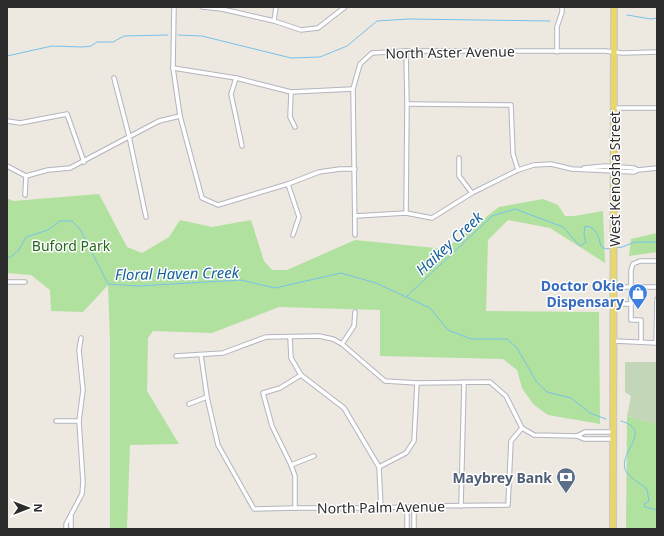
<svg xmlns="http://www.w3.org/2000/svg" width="664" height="536" font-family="'Noto Sans',sans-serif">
<rect width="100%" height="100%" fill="#ede8e0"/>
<!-- green -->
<g fill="#b0e19f">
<path d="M99,194l28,53 15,6 27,-16 11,-17 32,7 39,-7 13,41 8,9h15l68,-30 90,9 54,-42 44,-8 15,6 7,11h10l28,-5 2,52 -55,-35 -42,-8 -20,20 -2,71 113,1 1,112 -52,-9 -15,-11 -11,-16 -5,-18 -14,-11 -123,-3v-46l-101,-3 -67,26 -59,-2 -5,7 -1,53 32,53 -49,1 -3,84h-17v-190l-2,-54 -25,27 -32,-1 -1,-21 -19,-15 -24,-2v-75l6,3z"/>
<path d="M657,233v19l-28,4 2,-17z"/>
<path d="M627,416l30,8v105h-31z"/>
</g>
<!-- cemetery -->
<path fill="#c4d6b8" d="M625,362h32v62l-30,-8 4,-20 -6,-4z"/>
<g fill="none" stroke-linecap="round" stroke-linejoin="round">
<!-- stream -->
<g stroke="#78c2ea" stroke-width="1">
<path d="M627,15l24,4 6,-1"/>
<path d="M178,35l24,1 89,22 29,-1 27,-11 30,-25 32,-2 141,2"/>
<path d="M7,56l45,-10 31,1 8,-1 6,-4h16l11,-6 44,-1"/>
<path d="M617,248l5,-1 13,-5h22"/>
<path d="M7,258l5,-2 7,-6 7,-13 22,-7 12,-9h12l8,8 28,55 30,2 103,-6 34,8 66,-15 35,10 54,25 18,22 23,9h36l10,9 19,33 11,11 24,6 19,15 16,6"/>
<path d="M406,297l86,-81 23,-7 48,18 17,19 6,-4 -2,-7 1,-9c12,1 13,10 16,20l4,3 6,-1"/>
<path d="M621,421c35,10 -7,33 6,52 5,6 14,11 20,16l2,12 -5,3 1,3 12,3"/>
</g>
<defs>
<g id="street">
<path d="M174,7l-1,61 7,48 22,82 16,7 70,-21 31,-12 21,-3h15"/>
<path d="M202,7l20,2 52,12 27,9 17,-2 27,-21"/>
<path d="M274,21l2,-14"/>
<path d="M406,51l1,53 -1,109"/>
<path d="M557,52v-25l5,-15v-5"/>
<path d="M173,68l63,10 55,14 62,-3"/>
<path d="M114,78l15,58 17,81"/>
<path d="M236,78l-5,16 11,52"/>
<path d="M291,92l-1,25 5,10"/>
<path d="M407,104l104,1 2,49 5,16"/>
<path d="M614,108h43"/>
<path d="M7,121l13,2 47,-9 17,48"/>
<path d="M459,158v18l13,17"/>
<path d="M7,166l19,10 22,-6 22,-2 89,-47 21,-5"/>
<path d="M584,168l21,-2 29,2 4,2"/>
<path d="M288,184l11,33 -6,18"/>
<path d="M25,195l1,-19"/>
<path d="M355,216l51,-3 26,5 40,-25 46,-23 16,-5 17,-1 21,5 42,2 20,1 4,-2 19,-2"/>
<path d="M355,235l-2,-146 7,-25 12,-11 34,-2h199l18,2 34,-1"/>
<path d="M7,282h18"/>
<path d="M614,287h43"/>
<path d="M614,304h17"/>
<path d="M290,337l1,21 10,17 43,33 35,59 2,41"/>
<path d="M614,341l43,2"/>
<path d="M641,342v-22h-10v-50l2,-6 7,-3h17"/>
<path d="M656,343l1,-44"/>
<path d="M342,344l12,-18 1,-14"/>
<path d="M201,355l6,42 11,48 36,64 41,-1h86l42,-2 85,-1 3,-64 11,-13"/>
<path d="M176,356l47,-3 43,-16 53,-1 14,3 9,5 43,37 32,2 73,-1 16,14 16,32 12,7 43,1 7,3h29"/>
<path d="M189,404l18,-7"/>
<path d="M56,421h23"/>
<path d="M577,436l8,-4h28"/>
<path d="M291,465l23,-9"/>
<path d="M379,467l27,-14 8,-12 3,-58"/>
<path d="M414,506v23"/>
<path d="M461,506l3,-124"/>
<path d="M407,507v22"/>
<path d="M295,508v-32l-4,-11 -19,-39 -9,-33 17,-5 21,-13"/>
<path d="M66,529v-5l16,-30 1,-12 -4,-61 4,-31 -4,-40 2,-12"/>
<path d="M71,529v-13"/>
</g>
<path id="primary" d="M613,529l1,-522"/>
</defs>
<!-- street casing -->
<use href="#street" stroke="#b3b4bf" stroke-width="5.5"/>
<!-- primary casing -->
<use href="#primary" stroke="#c8c8c8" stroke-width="8"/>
<!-- street -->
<use href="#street" stroke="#fff" stroke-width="3.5"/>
<!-- primary -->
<use href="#primary" stroke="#ebd767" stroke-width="5.5"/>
</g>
<!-- icons -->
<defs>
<symbol id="shop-pin" viewBox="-11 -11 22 30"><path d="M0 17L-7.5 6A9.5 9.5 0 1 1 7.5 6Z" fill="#3f7fe0" stroke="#fff"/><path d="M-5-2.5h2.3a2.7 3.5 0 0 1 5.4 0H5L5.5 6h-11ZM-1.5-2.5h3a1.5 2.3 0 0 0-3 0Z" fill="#fff"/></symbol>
<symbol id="bank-pin" viewBox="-11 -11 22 30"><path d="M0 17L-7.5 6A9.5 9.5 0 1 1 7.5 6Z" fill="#5c6f8a" stroke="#fff"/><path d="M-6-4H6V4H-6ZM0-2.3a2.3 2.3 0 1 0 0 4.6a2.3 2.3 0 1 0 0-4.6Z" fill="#fff"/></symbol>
</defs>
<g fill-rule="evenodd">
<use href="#shop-pin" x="627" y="282" width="22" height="30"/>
<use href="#bank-pin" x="555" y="466" width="22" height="30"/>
</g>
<g text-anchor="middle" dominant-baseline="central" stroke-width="3" stroke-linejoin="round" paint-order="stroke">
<!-- street labels -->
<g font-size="14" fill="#2c2c2c" stroke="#fff">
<text transform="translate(450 52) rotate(-1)">North Aster Avenue</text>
<text transform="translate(614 179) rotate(-90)">West Kenosha Street</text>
<text transform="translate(381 507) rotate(-1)">North Palm Avenue</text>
</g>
<!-- park labels -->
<g font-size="14" fill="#27681e" stroke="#fff">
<text x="71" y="245">Buford Park</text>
</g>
<!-- shop labels -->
<g font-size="14" font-weight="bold" fill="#366cbe" stroke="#fff" text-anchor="end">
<text x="624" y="285">Doctor Okie<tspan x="624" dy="16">Dispensary</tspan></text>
</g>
<!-- service labels -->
<g font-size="14" font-weight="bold" fill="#4e5e75" stroke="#fff" text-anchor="end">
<text x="552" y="477">Maybrey Bank</text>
</g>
<!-- water labels -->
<g font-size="15" font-style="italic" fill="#146099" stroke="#fff">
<text transform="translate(449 243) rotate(-43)">Haikey Creek</text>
<text transform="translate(177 273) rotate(-1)">Floral Haven Creek</text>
</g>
</g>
<!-- border -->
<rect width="664" height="536" fill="none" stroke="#2c2c2c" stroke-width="16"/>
<!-- north arrow -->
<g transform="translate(28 508) rotate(90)" stroke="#ffffff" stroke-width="3" paint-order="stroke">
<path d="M0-3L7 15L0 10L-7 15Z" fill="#2c2c2c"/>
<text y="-6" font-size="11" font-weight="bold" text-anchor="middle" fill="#2c2c2c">N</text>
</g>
</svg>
